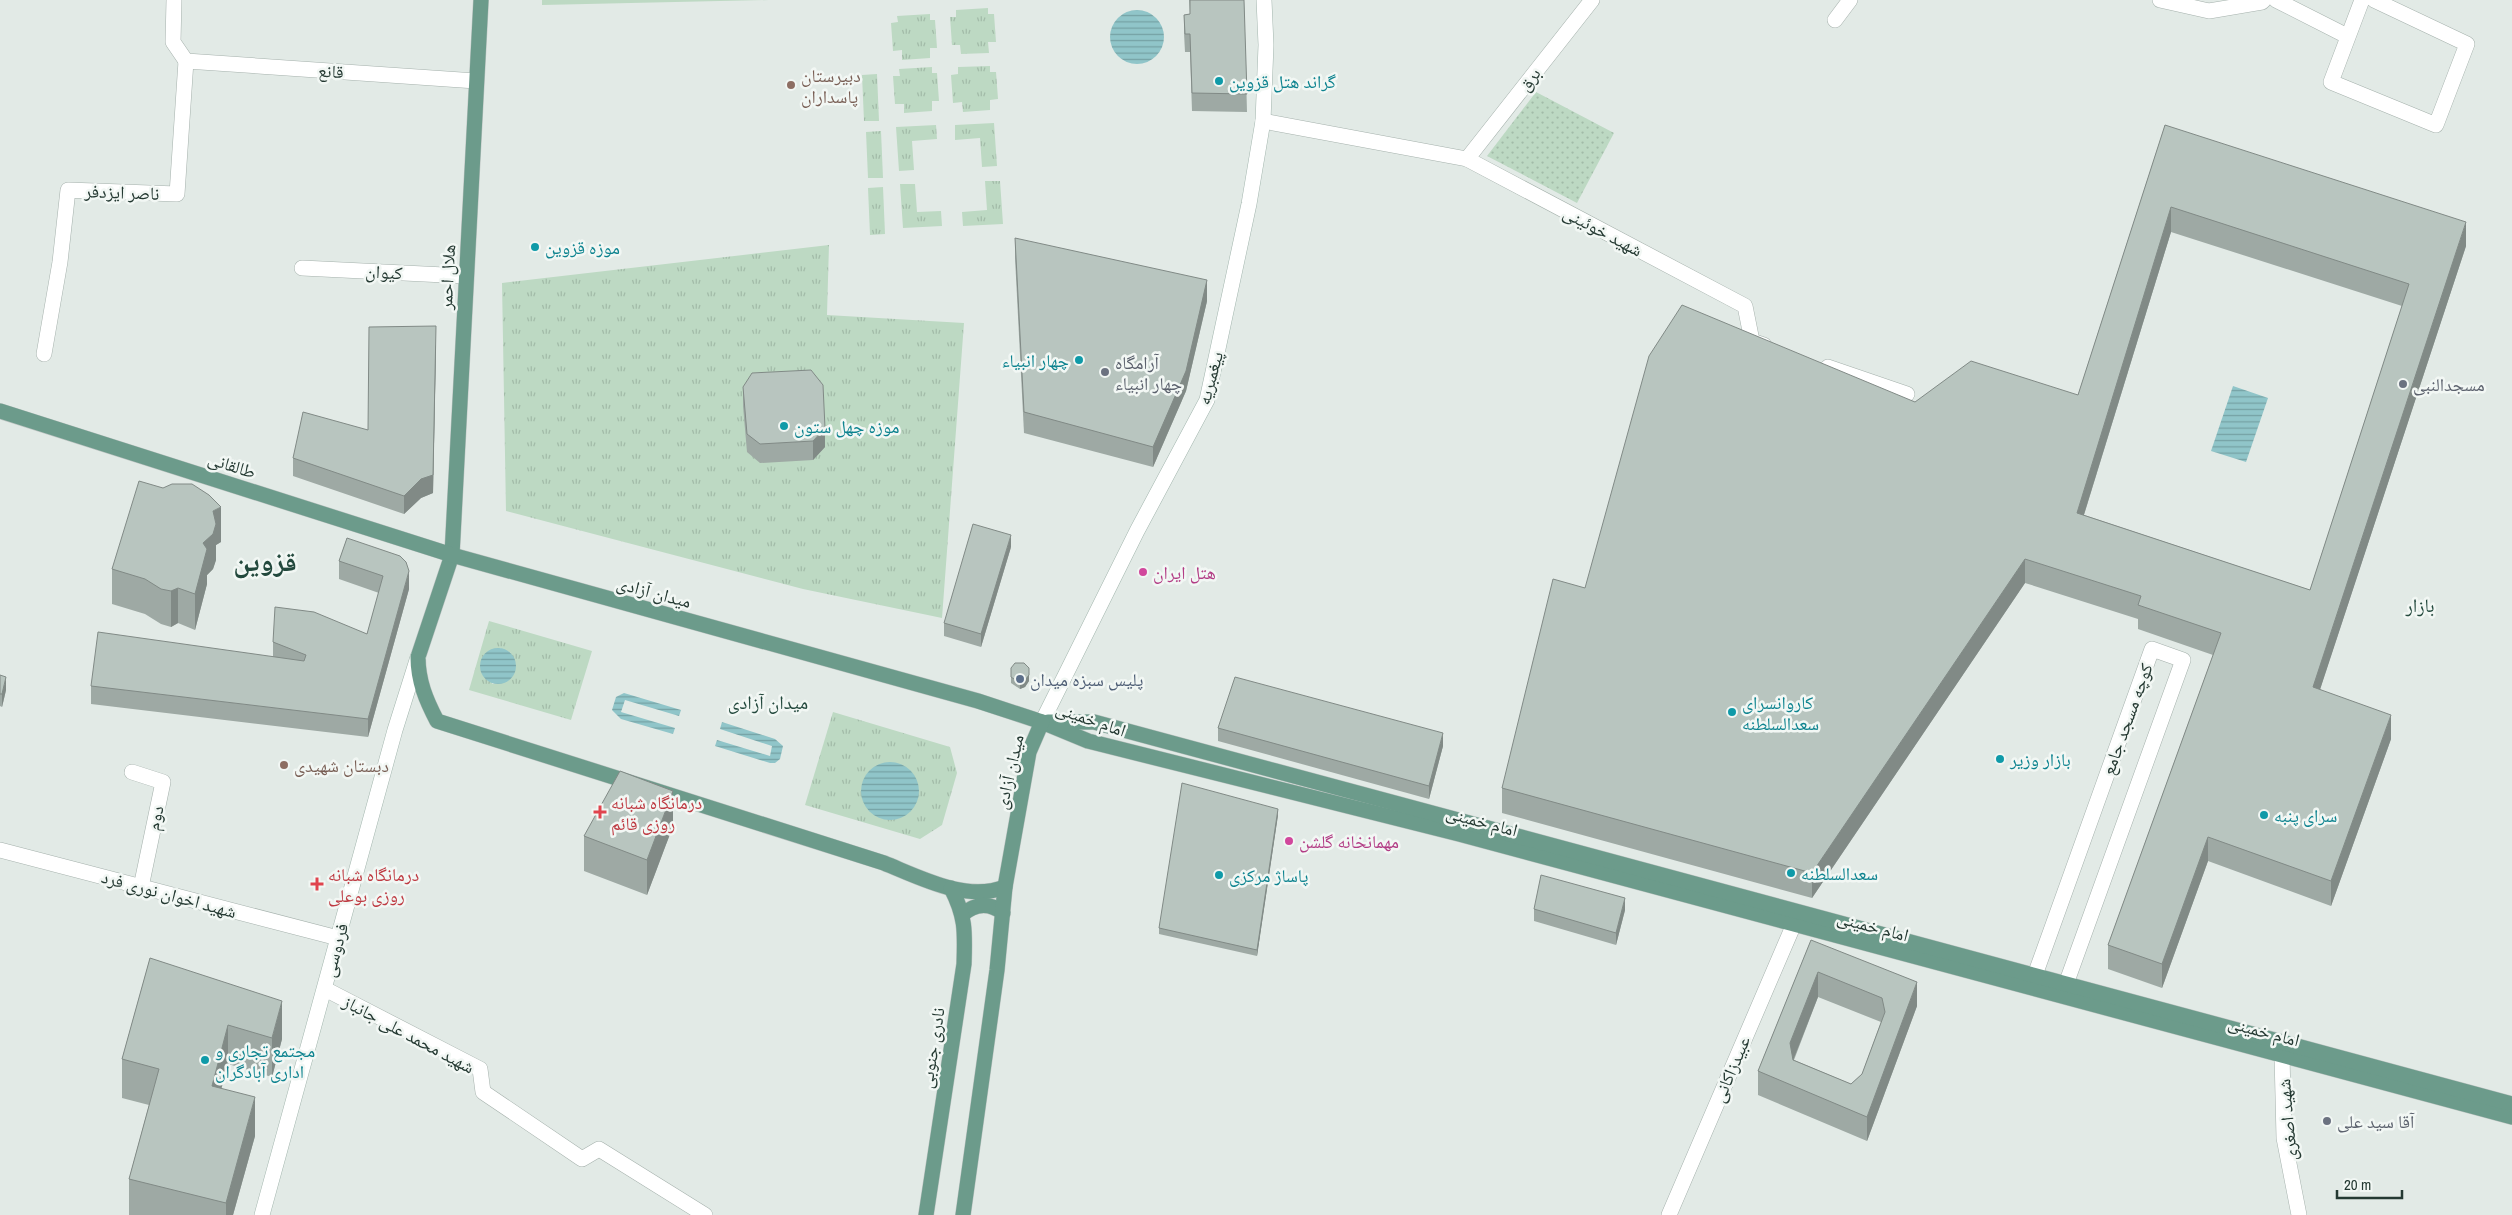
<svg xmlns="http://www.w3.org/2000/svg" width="2512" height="1215" font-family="'Archivo Narrow','Noto Naskh Arabic',sans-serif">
<defs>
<pattern id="grass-tufts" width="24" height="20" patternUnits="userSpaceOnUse" patternTransform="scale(1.25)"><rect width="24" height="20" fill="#bdd9c3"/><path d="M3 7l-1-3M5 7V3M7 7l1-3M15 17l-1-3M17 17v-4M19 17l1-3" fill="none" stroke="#a2bba8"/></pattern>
<pattern id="park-dots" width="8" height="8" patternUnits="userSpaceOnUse" patternTransform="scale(1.25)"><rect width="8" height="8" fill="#bdd9c3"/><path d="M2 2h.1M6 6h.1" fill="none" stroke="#a2bba8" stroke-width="1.8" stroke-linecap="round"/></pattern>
<pattern id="water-rules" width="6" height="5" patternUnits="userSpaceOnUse" patternTransform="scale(1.25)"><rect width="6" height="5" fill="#90c5c9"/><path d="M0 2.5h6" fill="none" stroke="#75a1a4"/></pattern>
</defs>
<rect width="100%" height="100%" fill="#e2eae6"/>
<!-- grass -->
<g fill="url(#grass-tufts)" fill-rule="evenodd">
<path d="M988,8v6h6l2,28h-8l1,11 -28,1 -1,-9h-8l-2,-28h6v-7z"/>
<path d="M930,14v6h5l2,28h-7v10l-28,2v-10l-9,1 -2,-28 7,-1 -1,-6z"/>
<path d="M990,66v6h6l2,27 -8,1v10l-27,2 -1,-10 -9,1 -2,-28 7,-1v-7z"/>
<path d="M932,67v6h5l2,28h-7v10l-28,2v-9h-9l-2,-28h7l-1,-7z"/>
<path d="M877,74l2,47h-15l-2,-46z"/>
<path d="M994,123l3,43 -15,1 -2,-29 -25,2v-15z"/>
<path d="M936,125l1,14 -25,2 2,29 -15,1 -3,-44z"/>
<path d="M881,131l2,47h-15l-2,-46z"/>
<path d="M985,181h15l3,43 -40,2 -1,-14 25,-2z"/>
<path d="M900,184h15l2,28 24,-1 1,15 -39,2z"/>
<path d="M883,187l2,47 -15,1 -2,-47z"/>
<path d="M829,245l-2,70 137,8 -22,295 -139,-29 -297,-78 -4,-228z"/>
<path d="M489,621l103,30 -21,69 -102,-30zM500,648l11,5 -7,30 -12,1z"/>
<path d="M833,712l117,35 7,26 -15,52 -22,14 -115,-34z"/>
</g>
<!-- park -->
<path fill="url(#park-dots)" d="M1536,92l78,41 -37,70 -90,-47z"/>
<!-- garden -->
<path fill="#bdd9c3" d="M542,0h227l-227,5z"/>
<!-- water -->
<g fill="url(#water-rules)">
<circle cx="1137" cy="37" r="27"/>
<path d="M2233,386l35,12 -22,64 -35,-11z"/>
<circle cx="498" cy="666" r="18"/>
<path d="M624,693l57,17 -2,6 -54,-16 -4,12 54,16 -2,6 -52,-15 -9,-9 4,-13z"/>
<path d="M722,722l53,17 8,7 -3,13 -5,4h-5l-55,-17 2,-6 53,16 2,-10 -52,-17z"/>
<circle cx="890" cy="791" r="29"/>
</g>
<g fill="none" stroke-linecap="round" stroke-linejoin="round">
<defs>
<path id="pedestrian" d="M2035,975l117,-326 31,11 -117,324"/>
<g id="minor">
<path d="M174,0l-1,42 13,19"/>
<path d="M2160,0l49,11 53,-9 2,-2"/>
<path d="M2276,0l71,36"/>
<path d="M2362,0l-31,82 105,43 31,-81 -93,-44"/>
<path d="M1835,20l15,-20"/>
<path d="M186,61l290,20"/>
<path d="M1263,121l204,38 278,147 7,35 12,4"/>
<path d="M1467,159l125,-159"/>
<path d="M302,268l163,8"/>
<path d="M44,354l16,-92 8,-72 109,4 9,-133"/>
<path d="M1828,367l79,27"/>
<path d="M132,772l31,10 -22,105"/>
<path d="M0,850l338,88"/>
<path d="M325,989l155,80 3,23 99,67 17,-10 106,66"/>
</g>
<g id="tertiary">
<path d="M2282,1055l2,83 15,77"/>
<path d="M1669,1215l125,-291"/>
</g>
<g id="secondary">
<path d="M1042,722l95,-191 70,-131 42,-196 14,-83 3,-76 -2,-45"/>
<path d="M262,1215l133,-485 23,-73"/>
</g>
<g id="primary">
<path d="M481,0l-29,555 -34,102c0,24 8,43 19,64l447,142c37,15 82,39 121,24"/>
<path d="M0,411l452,144 526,146 64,21 46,19 371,93 1053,283"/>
<path d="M1048,722h46l1418,382"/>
<path d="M962,915c13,-12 27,-13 41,-2"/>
<path d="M926,1215l38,-251c1,-32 2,-47 -13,-76"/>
<path d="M963,1215l34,-245 8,-83 24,-135 13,-30"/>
</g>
</defs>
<!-- pedestrian casing -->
<use href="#pedestrian" stroke="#a5b1ac" stroke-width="16"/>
<!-- minor casing -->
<use href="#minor" stroke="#a5b1ac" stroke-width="16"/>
<!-- tertiary casing -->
<use href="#tertiary" stroke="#a5b1ac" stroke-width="16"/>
<!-- secondary casing -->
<use href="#secondary" stroke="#a2b5ad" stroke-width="16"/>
<!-- primary casing -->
<use href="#primary" stroke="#bdc4c2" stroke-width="16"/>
<!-- pedestrian -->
<use href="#pedestrian" stroke="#fff" stroke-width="15"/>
<!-- minor -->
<use href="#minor" stroke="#fff" stroke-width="15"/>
<!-- tertiary -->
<use href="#tertiary" stroke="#fff" stroke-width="15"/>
<!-- secondary -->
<use href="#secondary" stroke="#fff" stroke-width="15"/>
<!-- primary -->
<use href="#primary" stroke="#6c9b8b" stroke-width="15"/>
</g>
<!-- wall -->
<g fill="#9ea9a4" fill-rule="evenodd">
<path d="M1189,0h55l3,112 -55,-1 -2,-59h-5l-1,-19v-18l6,-1z"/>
<path d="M2165,125l301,121 -146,443 71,50 -60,167 -123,-45 -46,127 -54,-19v-24l105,-290 -75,-26v-10l-113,-36 -213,315 -310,-85v-25l83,-200 330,-186 163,-7zM2171,232l231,74 -92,284 -226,-75z"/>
<path d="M1015,238l192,63 -21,90 -33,76 -129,-34 -9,-175z"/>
<path d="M436,345l-3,148 -12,5 -17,16 -111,-38v-18l75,-28z"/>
<path d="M743,387l82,60 -12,13 -53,3 -13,-11 -4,-46z"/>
<path d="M347,538l62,51 -41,148 -277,-33v-18l182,-29v-15l94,-8 12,-41 -40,-14v-18z"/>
<path d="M221,542l-5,3v15l-3,9 -6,6v9l-12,46 -17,-7 -7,4 -10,-3 -16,-10 -33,-10v-35z"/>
<path d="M1011,547l-30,100 -37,-11v-13z"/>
<path d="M1011,668l18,13 -4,6 -5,2 -9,-6z"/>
<path d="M0,675l6,15 -4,17 -2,-1z"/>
<path d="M1218,728l225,18 -14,53 -211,-58z"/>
<path d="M1278,815l-21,141 -98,-22v-6z"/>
<path d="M673,826l-26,69 -63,-24v-35z"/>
<path d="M1534,909l91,1 -9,35 -82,-24z"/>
<path d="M1811,940l106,66 -50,135 -109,-46v-24zM1818,997l63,25 -19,52 -11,10 -57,-24z"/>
<path d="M150,958l132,81 -10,38 -44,-13 -7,24 34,48 -22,79h-104v-36l20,-74 -27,-7v-39z"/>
</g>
<!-- shaded-wall -->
<g fill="#818a86">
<path d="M2171,207v25l-94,305v-24z"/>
<path d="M2466,222v24l-153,465v-24z"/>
<path d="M1207,280v21l-21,90 -33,76v-20z"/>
<path d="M436,345l-3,148 -12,5 -17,16v-18z"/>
<path d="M825,428v19l-12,13v-19z"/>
<path d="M221,507v35l-5,3v15l-3,9 -6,6v9l-12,46v-36l8,-51 10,-32z"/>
<path d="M1011,535v12l-30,100v-13z"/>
<path d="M2025,559v24l-213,315v-25z"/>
<path d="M409,571v18l-41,148v-18z"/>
<path d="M178,588v35l-7,4v-36z"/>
<path d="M1029,675v6l-4,6 -5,2v-6z"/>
<path d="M6,677v13l-4,17v-13z"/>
<path d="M2391,715v24l-60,167v-25z"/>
<path d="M1443,733v13l-14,53v-13z"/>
<path d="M673,791v35l-26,69v-35z"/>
<path d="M1278,809v6l-21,141v-6z"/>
<path d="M2208,837v24l-46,127v-24z"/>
<path d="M1625,898v12l-9,35v-12z"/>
<path d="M1818,972v25l-28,71v-25z"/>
<path d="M1917,982v24l-50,135v-24z"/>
<path d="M282,1001v38l-10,38v-39z"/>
<path d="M228,1025v39l-16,60v-38z"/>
<path d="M255,1097v39l-22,79h-7v-12z"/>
</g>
<!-- building -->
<g fill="#b8c5bf" stroke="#818a86" fill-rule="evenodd">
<path d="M1190,0h54l3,94 -55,-1 -2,-59h-5l-1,-19 6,-1z"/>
<path d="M2165,125l301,97 -153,465 78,28 -60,166 -123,-44 -46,127 -54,-19 113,-312 -83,-28 3,-9 -116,-37 -213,314 -310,-85 51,-209 32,9 64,-232 33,-51 233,97 56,-41 107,34zM2171,207l238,77 -99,306 -233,-77z"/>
<path d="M1015,238l192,42 -21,91 -33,76 -129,-35z"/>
<path d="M436,326l-3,149 -12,4 -17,17 -111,-38 10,-46 65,18 1,-103z"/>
<path d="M811,370l12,15 2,43 -12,13 -53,3 -13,-10 -4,-47 9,-14z"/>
<path d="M139,481l24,7 9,-4h20l17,11 12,12 -8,4 3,13 -3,10 -10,9 4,6 -12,45 -17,-6 -7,3 -10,-2 -16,-10 -33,-10z"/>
<path d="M973,524l38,11 -30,99 -37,-11z"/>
<path d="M347,538l53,18 6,6 3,9 -41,148 -277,-33 7,-54 206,29 2,-6 -33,-13 2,-35 39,5 53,22 16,-58 -44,-15z"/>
<path d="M1015,663h9l5,5v7l-4,5 -5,3 -9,-6v-9z"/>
<path d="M0,675l6,2 -4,17h-2z"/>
<path d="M1235,677l208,56 -14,53 -211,-58z"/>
<path d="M620,771l53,20 -26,69 -63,-24z"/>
<path d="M1182,783l96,26 -21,141 -98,-22z"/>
<path d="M1541,875l84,23 -9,35 -82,-24z"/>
<path d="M1811,940l106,42 -50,135 -109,-46zM1818,972l64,26 3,14 -23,62 -11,10 -58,-24 -3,-17z"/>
<path d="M150,958l132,43 -10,37 -44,-13 -16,61 43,11 -29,106 -97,-24 30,-110 -37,-10z"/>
</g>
<!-- markers -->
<g fill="#0f9aa8" stroke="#f2f7f4" stroke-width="2">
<circle cx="1219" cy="81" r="5"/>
<circle cx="535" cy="247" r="5"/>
<circle cx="1079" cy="360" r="5"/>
<circle cx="784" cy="426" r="5"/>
<circle cx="1732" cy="712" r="5"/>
<circle cx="2000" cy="759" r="5"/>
<circle cx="2264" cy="815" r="5"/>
<circle cx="1791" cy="873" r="5"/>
<circle cx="1219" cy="875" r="5"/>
<circle cx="205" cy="1060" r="5"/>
</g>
<g fill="#8d6e63" stroke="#f2f7f4" stroke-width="2">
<circle cx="791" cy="85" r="5"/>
<circle cx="284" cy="765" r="5"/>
</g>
<g fill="#6b7280" stroke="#f2f7f4" stroke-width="2">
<circle cx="1105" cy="372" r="5"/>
<circle cx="2403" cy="384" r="5"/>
<circle cx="2327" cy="1121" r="5"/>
</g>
<g fill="#d1479c" stroke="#f2f7f4" stroke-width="2">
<circle cx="1143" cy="572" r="5"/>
<circle cx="1289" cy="841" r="5"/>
</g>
<circle fill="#5c6f8a" stroke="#f2f7f4" stroke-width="2" cx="1020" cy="679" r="5"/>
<g fill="#e0444e" stroke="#f2f7f4" stroke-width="2">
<path d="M597.5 804.5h5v5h5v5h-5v5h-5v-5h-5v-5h5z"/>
<path d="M314.5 876.5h5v5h5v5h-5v5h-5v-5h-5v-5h5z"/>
</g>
<g text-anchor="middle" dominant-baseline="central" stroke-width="5" stroke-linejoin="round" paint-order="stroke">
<!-- street labels -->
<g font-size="18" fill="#243932" stroke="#f2f7f4">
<text transform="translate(331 71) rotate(4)">قانع</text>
<text transform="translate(1529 79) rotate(-52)">برق</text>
<text transform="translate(122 192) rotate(2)">ناصر ایزدفر</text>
<text transform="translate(1603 231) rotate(28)">شهید خوئینی</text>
<text transform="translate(384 272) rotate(3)">کیوان</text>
<text transform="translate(447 277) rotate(-87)">هلال احمر</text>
<text transform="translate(1210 378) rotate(-75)">پیغمبریه</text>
<text transform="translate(232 465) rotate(18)">طالقانی</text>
<text transform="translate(654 592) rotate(15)">میدان آزادی</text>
<text transform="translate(1091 719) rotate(19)">امام خمینی</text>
<text transform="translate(2127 719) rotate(-70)">کوچه مسجد جامع</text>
<text transform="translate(1009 772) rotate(-77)">میدان آزادی</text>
<text transform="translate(155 818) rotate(-78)">دوم</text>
<text transform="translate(1482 821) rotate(15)">امام خمینی</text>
<text transform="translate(169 894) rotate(15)">شهید اخوان نوری فرد</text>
<text transform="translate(1873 926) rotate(15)">امام خمینی</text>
<text transform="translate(335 950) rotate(-75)">فردوسی</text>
<text transform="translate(2264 1031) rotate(15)">امام خمینی</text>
<text transform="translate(409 1034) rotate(28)">شهید محمد علی جانباز</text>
<text transform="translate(932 1048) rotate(-81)">نادری جنوبی</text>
<text transform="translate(1731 1069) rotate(-67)">عبیدزاکانی</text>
<text transform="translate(2287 1120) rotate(-95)">شهید اصغری</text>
</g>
<!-- education labels -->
<g font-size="18" fill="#785e54" stroke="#f2f7f4" text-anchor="start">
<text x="801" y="75">دبیرستان<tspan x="801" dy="21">پاسداران</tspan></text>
<text x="294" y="765">دبستان شهیدی</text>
</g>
<!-- culture labels -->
<g font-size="18" fill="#0d838f" stroke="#f2f7f4" text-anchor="start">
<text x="1229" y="81">گراند هتل قزوین</text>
<text x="545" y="247">موزه قزوین</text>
<text x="1069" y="360" text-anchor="end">چهار انبیاء</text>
<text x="794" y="426">موزه چهل ستون</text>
<text x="1742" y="702">کاروانسرای<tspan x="1742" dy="21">سعدالسلطنه</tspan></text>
<text x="2010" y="759">بازار وزیر</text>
<text x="2274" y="815">سرای پنبه</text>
<text x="1801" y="873">سعدالسلطنه</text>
<text x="1229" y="875">پاساژ مرکزی</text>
<text x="215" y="1050">مجتمع تجاری و<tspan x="215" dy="21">اداری آبادگران</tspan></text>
</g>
<!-- worship labels -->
<g font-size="18" fill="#5b616d" stroke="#f2f7f4" text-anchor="start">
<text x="1115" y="362">آرامگاه<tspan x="1115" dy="21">چهار انبیاء</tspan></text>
<text x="2413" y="384">مسجدالنبی</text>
<text x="2337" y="1121">آقا سید علی</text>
</g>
<!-- hotel labels -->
<g font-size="18" fill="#b23c85" stroke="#f2f7f4" text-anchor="start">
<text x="1153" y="572">هتل ایران</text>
<text x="1299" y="841">مهمانخانه گلشن</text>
</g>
<!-- service labels -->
<g font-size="18" fill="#4e5e75" stroke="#f2f7f4" text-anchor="start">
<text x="1030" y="679">پلیس سبزه میدان</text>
</g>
<!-- health labels -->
<g font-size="18" fill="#be3a42" stroke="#f2f7f4" text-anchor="start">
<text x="611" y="802">درمانگاه شبانه<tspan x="611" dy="21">روزی قائم</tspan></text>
<text x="328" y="874">درمانگاه شبانه<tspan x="328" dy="21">روزی بوعلی</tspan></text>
</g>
<!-- neighbourhood labels -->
<g font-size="19" fill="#23493d" stroke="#f2f7f4">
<text x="2420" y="605">بازار</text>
<text x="768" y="702">میدان آزادی</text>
</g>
<!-- town labels -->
<g font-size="28" font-weight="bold" fill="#23493d" stroke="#f2f7f4">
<text x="265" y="561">قزوین</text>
</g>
</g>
<!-- scale -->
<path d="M2337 1190v8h65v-8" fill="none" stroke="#243932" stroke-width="2.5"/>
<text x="2344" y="1190" font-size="15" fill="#243932" stroke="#f2f7f4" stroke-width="4" paint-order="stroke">20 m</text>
</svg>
